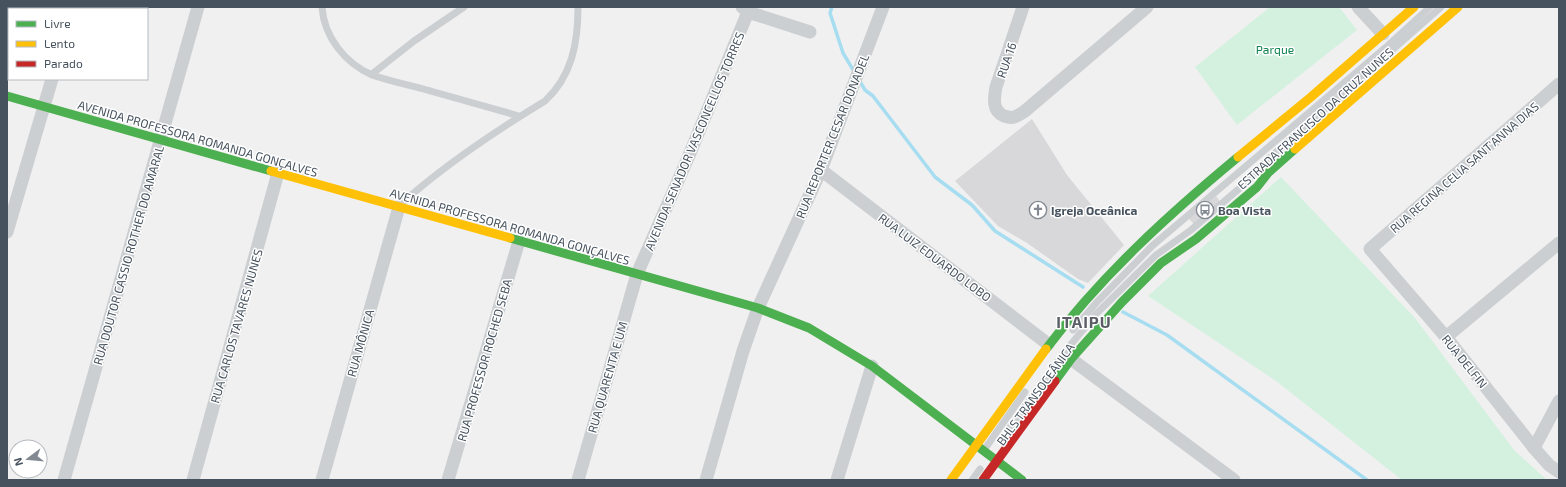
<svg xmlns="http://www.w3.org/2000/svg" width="1566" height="487" font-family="'Exo 2',sans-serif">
<rect width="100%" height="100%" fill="#f1f0f0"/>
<!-- green -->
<g fill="#d4f1e0">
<path d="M1270,7h69l18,23 -120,95 -42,-58z"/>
<path d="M1281,177l134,141 99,132 33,30h-145l-126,-99 -128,-85z"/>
</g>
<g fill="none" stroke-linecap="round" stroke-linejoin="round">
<!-- stream -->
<g stroke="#a6ddf1" stroke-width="3.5">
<path d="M832,7l-2,6 13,40 12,20"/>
<path d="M859,80l6,10 8,6 62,81 37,28 23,26 88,56"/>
<path d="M1123,312l44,23 200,145"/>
</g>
</g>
<!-- building -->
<g fill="#d8d8da">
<path d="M1032,119l35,56 57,70 -36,38 -10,-4 -51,-36 -29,-17 -43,-45z"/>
<path d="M1216,196l4,5 -26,23 -5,-5z"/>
</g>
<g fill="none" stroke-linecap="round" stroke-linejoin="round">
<!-- lane -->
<g stroke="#cccfd1" stroke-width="7">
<path d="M322,7c2,30 23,56 50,68 20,7 42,11 62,17 29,8 57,16 85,24"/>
<path d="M372,74l42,-33 50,-34"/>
<path d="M400,205c44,-40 94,-73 145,-104 27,-25 33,-58 33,-94"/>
<path d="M1073,330l24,-28 55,-56 233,-198 45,-41"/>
<path d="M1008,430l55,-76 33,-40 60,-59 35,-25 57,-49 19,-21 174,-153"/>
<path d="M984,450l41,-58"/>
<path d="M972,480l8,-11"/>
</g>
<!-- street -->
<g stroke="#cccfd1" stroke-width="13">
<path d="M742,7l6,5 62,20"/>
<path d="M1023,7l-27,80c-2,11 -4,24 8,29 3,1 7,2 10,1 4,-1 8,-4 11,-6l122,-104"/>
<path d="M1358,7l25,27"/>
<path d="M71,9v-2"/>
<path d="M1559,84l-189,165 76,88 88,111 15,17 10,7"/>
<path d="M821,170l227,174"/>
<path d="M7,232l45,-153"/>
<path d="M1446,337l113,-94"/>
<path d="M1071,359l163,121"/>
<path d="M1534,448l25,-47"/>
<path d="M64,480l134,-473"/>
<path d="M193,480l85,-307"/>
<path d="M322,480l77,-273"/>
<path d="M448,480l71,-239"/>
<path d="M578,480l59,-206 51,-116 62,-151"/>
<path d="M706,480l37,-129 15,-43 63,-138 62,-163"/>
<path d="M837,480l35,-114"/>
</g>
<!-- fast -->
<g stroke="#4caf50" stroke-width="9">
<path d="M7,96l264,75"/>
<path d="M510,238l248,70 51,20 63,38 150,114"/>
<path d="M1046,349c55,-73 122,-134 192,-192"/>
<path d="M1055,381l16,-22 51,-57 39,-39 35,-24 61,-52 11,-14 27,-24"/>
</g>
<!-- slow -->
<g stroke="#ffc107" stroke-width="9">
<path d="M1295,149l163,-142"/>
<path d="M1238,157l73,-60 103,-90"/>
<path d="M271,171l239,67"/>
<path d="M951,480l95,-131"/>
</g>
<!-- jam -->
<path stroke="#c62828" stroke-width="9" d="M983,480l72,-99"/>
</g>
<!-- icons -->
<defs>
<symbol id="church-ring" viewBox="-11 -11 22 22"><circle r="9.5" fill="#fff" stroke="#828991" stroke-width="1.5"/><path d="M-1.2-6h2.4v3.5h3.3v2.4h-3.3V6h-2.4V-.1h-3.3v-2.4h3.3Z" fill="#828991"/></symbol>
<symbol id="bus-ring" viewBox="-11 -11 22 22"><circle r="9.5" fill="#fff" stroke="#828991" stroke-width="1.5"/><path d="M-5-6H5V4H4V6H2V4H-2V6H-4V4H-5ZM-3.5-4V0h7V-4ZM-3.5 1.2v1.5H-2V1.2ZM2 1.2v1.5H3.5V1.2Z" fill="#828991"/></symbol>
</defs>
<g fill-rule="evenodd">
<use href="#church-ring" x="1028" y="200" width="20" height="20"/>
<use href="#bus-ring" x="1195" y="200" width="20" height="20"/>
</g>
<g text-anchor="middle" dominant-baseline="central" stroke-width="3" stroke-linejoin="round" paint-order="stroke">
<!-- park labels -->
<g font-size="12" fill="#128451" stroke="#fff">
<text x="1275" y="49">Parque</text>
</g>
<!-- street labels -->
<g font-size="12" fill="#46525e" stroke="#fff">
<text transform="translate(1006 60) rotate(-71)">RUA 16</text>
<text transform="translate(1315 118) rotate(-42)">ESTRADA FRANCISCO DA CRUZ NUNES</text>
<text transform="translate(832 136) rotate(-68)">RUA REPORTER CESAR DONADEL</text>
<text transform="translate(198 138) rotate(16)">AVENIDA PROFESSORA ROMANDA GONÇALVES</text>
<text transform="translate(694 141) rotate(-67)">AVENIDA SENADOR VASCONCELLOS TORRES</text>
<text transform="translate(1464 167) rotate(-41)">RUA REGINA CELIA SANT'ANNA DIAS</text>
<text transform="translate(510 226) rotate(16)">AVENIDA PROFESSORA ROMANDA GONÇALVES</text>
<text transform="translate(128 255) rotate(-74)">RUA DOUTOR CASSIO ROTHER DO AMARAL</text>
<text transform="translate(935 257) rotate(37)">RUA LUIZ EDUARDO LOBO</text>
<text transform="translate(236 326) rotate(-74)">RUA CARLOS TAVARES NUNES</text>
<text transform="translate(360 343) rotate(-74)">RUA MÔNICA</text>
<text transform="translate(484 360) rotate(-74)">RUA PROFESSOR ROCHED SEBA</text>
<text transform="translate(1465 361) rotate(51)">RUA DELFIN</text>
<text transform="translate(607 377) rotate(-74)">RUA QUARENTA E UM</text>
<text transform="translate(1035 394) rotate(-54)">BHLS TRANSOCEÂNICA</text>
</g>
<!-- poi labels -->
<g font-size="12" font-weight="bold" fill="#46525e" stroke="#fff" text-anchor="start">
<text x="1051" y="210">Igreja Oceânica</text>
<text x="1218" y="210">Boa Vista</text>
</g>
<!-- district labels -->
<g font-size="16" font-weight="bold" letter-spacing="1" fill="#5b5f65" stroke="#fff">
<text x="1084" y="321">ITAIPU</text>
</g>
</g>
<!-- border -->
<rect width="1566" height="487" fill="none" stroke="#46525e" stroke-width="16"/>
<!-- legend -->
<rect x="8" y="8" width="140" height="72" fill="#ffffff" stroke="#b5babf"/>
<rect x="16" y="21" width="20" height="6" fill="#4caf50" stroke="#b5babf"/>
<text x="44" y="28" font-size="12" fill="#46525e">Livre</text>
<rect x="16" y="41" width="20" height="6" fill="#ffc107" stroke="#b5babf"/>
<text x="44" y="48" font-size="12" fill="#46525e">Lento</text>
<rect x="16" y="61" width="20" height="6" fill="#c62828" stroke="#b5babf"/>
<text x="44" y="68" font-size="12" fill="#46525e">Parado</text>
<!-- north arrow -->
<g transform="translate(28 459) rotate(254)"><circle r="19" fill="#ffffff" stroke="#b5babf"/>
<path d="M0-3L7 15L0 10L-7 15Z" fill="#828991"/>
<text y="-6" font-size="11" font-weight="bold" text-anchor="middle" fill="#46525e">N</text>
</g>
</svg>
